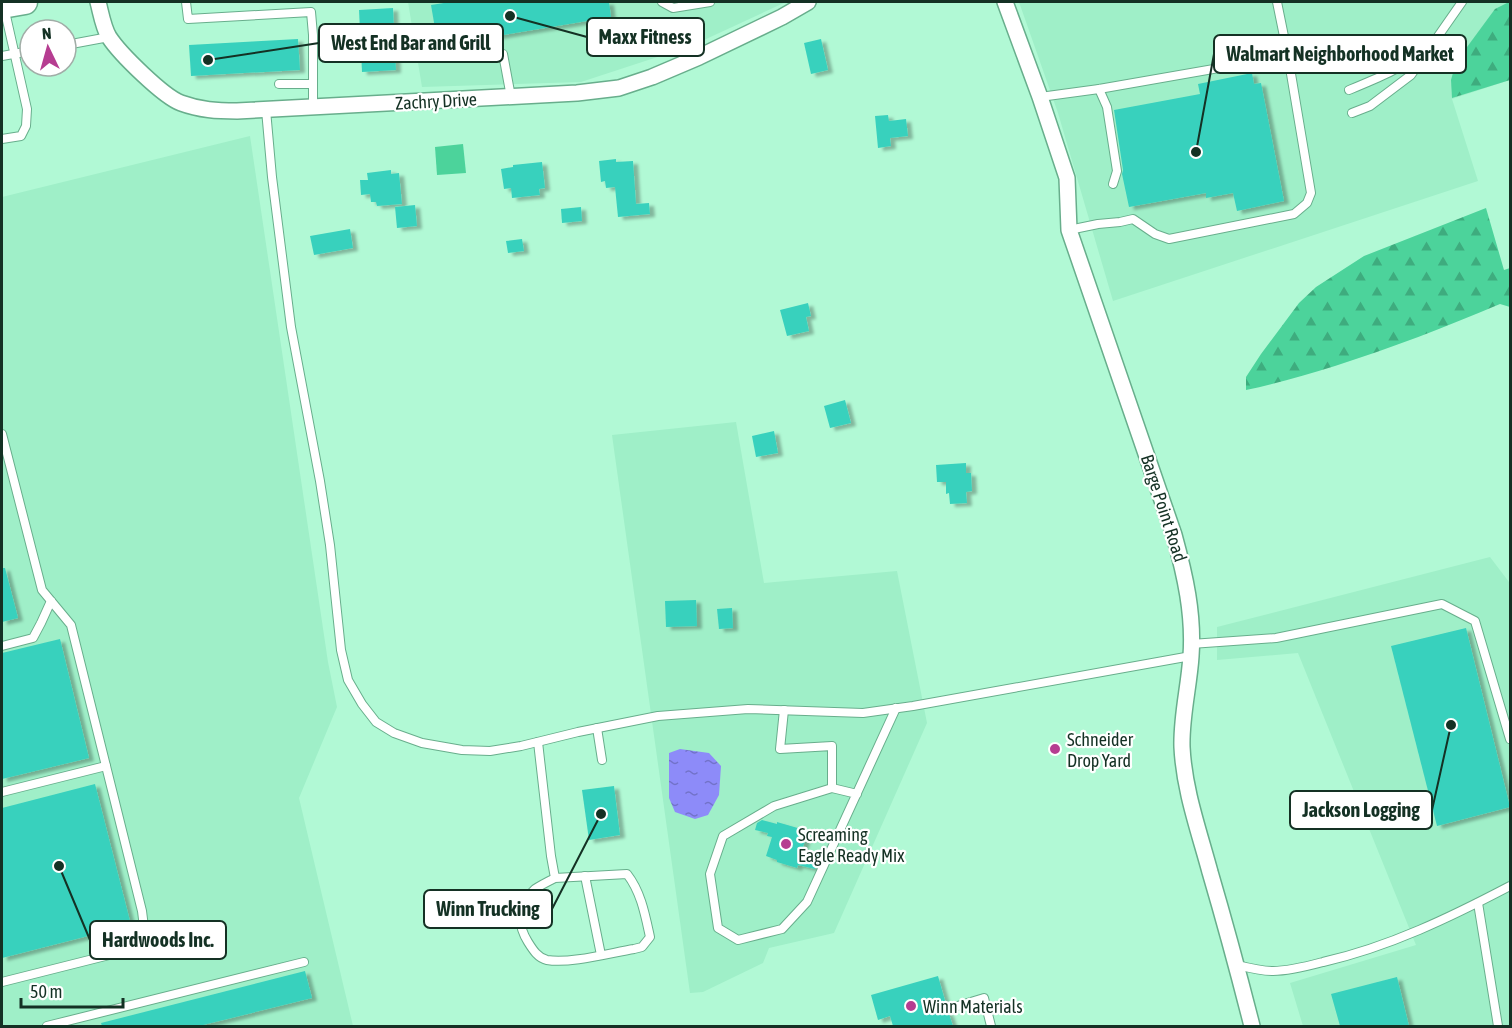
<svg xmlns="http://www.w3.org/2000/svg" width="1512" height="1028" font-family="'Asap Condensed',sans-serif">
<defs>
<pattern id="forest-firs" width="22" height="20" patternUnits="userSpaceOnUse" patternTransform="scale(1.5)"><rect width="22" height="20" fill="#4cd39b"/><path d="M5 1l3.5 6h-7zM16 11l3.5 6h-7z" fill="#3eac7e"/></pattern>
<pattern id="water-ripples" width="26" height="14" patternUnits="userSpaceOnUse" patternTransform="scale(1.5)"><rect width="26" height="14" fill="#8d8bf9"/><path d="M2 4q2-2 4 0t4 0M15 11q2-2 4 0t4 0" fill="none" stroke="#7272c9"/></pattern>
<filter id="shadow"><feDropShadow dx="5" dy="3" stdDeviation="1.5" flood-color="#0004"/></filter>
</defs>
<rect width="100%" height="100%" fill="#b1f9d5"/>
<!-- built -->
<g fill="#9fefc8">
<path d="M408,2h378l-95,44 -110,36 -159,5z"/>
<path d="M1019,2h491v78l-58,19 26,82 -365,120 -55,-188z"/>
<path d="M250,136l78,526 9,45 -38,91 54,228h-351v-829z"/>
<path d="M736,422l28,161 133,-12 30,152 -93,210 -65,15 -6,15 -60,29 -13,1 -78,-558z"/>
<path d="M1490,557l19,25 1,-1v445h-207l-13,-43 126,-38 -118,-292 -81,7v-33z"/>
</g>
<!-- green -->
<path fill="#4cd39b" d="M463,144l3,29 -29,2 -2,-28z"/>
<!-- forest -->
<g fill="url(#forest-firs)">
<path d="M1509,2h1v78l-58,18 -1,-18 5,-18 39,-53z"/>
<path d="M1486,208l18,62 6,-2v39l-10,-3c-54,23 -109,44 -165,62 -30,9 -59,18 -89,24v-13l15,-23 38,-51 17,-16 48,-31z"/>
</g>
<!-- water -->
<path fill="url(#water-ripples)" d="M680,749l29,4 12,13 -2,29 -11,20 -13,4 -20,-7 -6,-14v-45z"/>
<!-- building -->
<g fill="#39d1bd" filter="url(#shadow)">
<path d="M450,2h159l2,15 -173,29 -7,-41z"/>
<path d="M393,8l3,62 -34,2 -3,-62z"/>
<path d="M298,39l2,31 -109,6 -2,-31z"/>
<path d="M821,39l7,31 -17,4 -7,-31z"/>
<path d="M1252,73l2,11 7,-1 23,118 -47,10 -4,-18 -27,5v-5l-77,14 -7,-33 1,-4 -9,-60 86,-16 -2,-10z"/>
<path d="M888,115l1,6 17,-2 2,17 -18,2 1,8 -13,2 -3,-32z"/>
<path d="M616,159v3l17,-1 3,43 13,-1 1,11 -32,3 -3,-30 -9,1 -1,-7 -4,1 -2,-21z"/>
<path d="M542,162l3,26 -6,1 1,6 -28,3 -1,-10 -7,1 -3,-20 12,-2v-2z"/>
<path d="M391,170v4l8,-1 3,31 -25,2 -1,-4h-5l-1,-8 -9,1 -1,-15h8l-1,-7z"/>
<path d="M415,205l2,21 -20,2 -2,-21z"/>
<path d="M581,207l1,14 -20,2 -1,-14z"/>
<path d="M350,229l3,19 -39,7 -4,-19z"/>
<path d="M522,239l2,12 -16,2 -2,-12z"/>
<path d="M808,303l3,13 -5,1 3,14 -22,5 -7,-26z"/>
<path d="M845,400l6,23 -21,5 -6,-22z"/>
<path d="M774,431l4,22 -22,4 -4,-21z"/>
<path d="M966,463v10h5l1,18 -6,1 1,11 -17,1 -1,-11 -3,1v-12h-9l-1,-17z"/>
<path d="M2,568h3l13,50 -16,4z"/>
<path d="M696,600l1,26 -31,1 -1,-26z"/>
<path d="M732,608l1,20 -14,1 -2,-20z"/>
<path d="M1466,628l44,179 -73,19 -46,-180z"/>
<path d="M60,639l29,119 -87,21v-126z"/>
<path d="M95,784l36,141 -129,33v-150z"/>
<path d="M614,786l6,49 -31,5 -7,-50z"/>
<path d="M762,820l15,4v-2l24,7 -2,6 7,2 -4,13 17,4 -4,15 -17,-4 -1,3 -20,-6v-2l-11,-4 6,-19 -5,-1 1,-3 -13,-3 2,-7z"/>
<path d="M305,971l7,27 -113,28h-97l-1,-3z"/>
<path d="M938,976l8,28 -1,6 4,4 4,12h-60l-3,-10 -12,4 -7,-25z"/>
<path d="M1397,977l12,49h-69l-9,-32z"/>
</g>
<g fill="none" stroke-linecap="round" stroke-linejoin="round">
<defs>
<g id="service">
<path d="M186,2l2,17 123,-7 2,23v72"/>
<path d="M662,2l11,6 37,-6"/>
<path d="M66,45l43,-8"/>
<path d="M503,54l8,43"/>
<path d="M2,56l28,-5"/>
<path d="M279,84h34"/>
<path d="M1099,89l8,18 10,64 -4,13"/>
<path d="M1349,90c29,-12 51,-21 77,-39"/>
<path d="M1040,97l59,-8 189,-33"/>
<path d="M266,110l6,67 19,150 29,154 10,64 11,105 7,30 14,24 14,18 18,11 28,10 40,7 28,1 31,-5 57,-14 80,-16 90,-7 115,4 50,-7 278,-50"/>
<path d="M1352,113l18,-7 41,-31 51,-73"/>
<path d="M2,139l19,-3 5,-10 1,-17 -23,-102"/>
<path d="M1069,230l29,-6 22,-2 13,-3 22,15 14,5 125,-25 13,-11 4,-10 -23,-137 -11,-54"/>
<path d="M2,434l40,156 29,35 71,286 2,16 -7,21 -135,34"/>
<path d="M1191,644l85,-6 166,-34 33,17 35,118"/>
<path d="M2,646l31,-8 8,-15 10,-22"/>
<path d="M784,710l-4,39 52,-3v42"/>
<path d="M597,728l5,32"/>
<path d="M538,742l13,114 4,22 72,-4c14,18 18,40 23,63l-8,10 -8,2c-24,4 -64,15 -87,11 -9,-2 -14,-10 -19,-18 -12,-19 -10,-38 7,-53 6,-4 14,-8 20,-11"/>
<path d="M2,792l104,-26"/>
<path d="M857,794l-25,-6 -58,18 -51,30 -13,38 8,54 20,12 44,-11 25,-27 89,-194"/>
<path d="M585,876l16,79"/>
<path d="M1478,903l20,123"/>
<path d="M1237,965c12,3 24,6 36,6 17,0 35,-5 50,-9 66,-15 128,-45 187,-76"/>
<path d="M951,1008l33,-10 7,28"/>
<path d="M47,1026l257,-64"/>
</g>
<g id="minor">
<path d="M98,2c3,11 5,25 11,35 11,17 55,60 72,66 19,7 36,8 56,8l340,-18 42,-5 33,-11 47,-20 83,-40 26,-15"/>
<path d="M1005,2l35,95 27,81 2,52 105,305c11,40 20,79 17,121 -2,31 -10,61 -9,91 2,43 17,84 28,125 15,51 29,103 42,154"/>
</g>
<path id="primary" d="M2,6l23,-4"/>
</defs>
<!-- service casing -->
<use href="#service" stroke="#68ae8c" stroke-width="10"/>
<!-- minor casing -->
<use href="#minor" stroke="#68ae8c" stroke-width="18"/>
<!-- primary casing -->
<use href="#primary" stroke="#68ae8c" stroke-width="27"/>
<!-- service -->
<use href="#service" stroke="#fff" stroke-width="8"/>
<!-- minor -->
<use href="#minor" stroke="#fff" stroke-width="15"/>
<!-- primary -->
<use href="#primary" stroke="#fff" stroke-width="24"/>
</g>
<!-- markers -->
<g fill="#b63d91" stroke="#fff" stroke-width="2">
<circle cx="1055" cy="749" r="6"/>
<circle cx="786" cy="844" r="6"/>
<circle cx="911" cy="1006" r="6"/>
</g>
<g text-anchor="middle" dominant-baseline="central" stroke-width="4.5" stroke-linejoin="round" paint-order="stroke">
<!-- street labels -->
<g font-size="18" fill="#143124" stroke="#fff">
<text transform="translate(436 101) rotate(-3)">Zachry Drive</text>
<text transform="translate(1164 508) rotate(72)">Barge Point Road</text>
</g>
<!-- poi labels -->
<g font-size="18" fill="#143124" stroke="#fff" text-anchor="start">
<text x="1067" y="739">Schneider<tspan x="1067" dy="21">Drop Yard</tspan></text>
<text x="798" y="834">Screaming<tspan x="798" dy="21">Eagle Ready Mix</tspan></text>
<text x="923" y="1006">Winn Materials</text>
</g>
</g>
<!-- callouts -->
<path fill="none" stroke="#143124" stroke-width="2" d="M510 16L587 37M208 60L319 43M1196 152L1214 54M1451 725L1432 810M601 814L552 909M59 866L90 940"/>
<g fill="#143124" stroke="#fff" stroke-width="2">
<circle cx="510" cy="16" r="6"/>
<circle cx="208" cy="60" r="6"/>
<circle cx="1196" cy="152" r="6"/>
<circle cx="1451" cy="725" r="6"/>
<circle cx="601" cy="814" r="6"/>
<circle cx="59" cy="866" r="6"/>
</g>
<g fill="#fff" stroke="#143124" stroke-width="2">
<rect x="587" y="18" width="117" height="38" rx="6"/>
<rect x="319" y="24" width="184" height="38" rx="6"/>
<rect x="1214" y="35" width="252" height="38" rx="6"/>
<rect x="1290" y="791" width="142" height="38" rx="6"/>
<rect x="424" y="890" width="128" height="38" rx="6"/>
<rect x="90" y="921" width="136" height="38" rx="6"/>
</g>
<g font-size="20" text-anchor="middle" font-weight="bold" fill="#143124">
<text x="645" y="44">Maxx Fitness</text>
<text x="411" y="50">West End Bar and Grill</text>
<text x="1340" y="61">Walmart Neighborhood Market</text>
<text x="1361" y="817">Jackson Logging</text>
<text x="488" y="916">Winn Trucking</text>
<text x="158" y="947">Hardwoods Inc.</text>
</g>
<!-- border -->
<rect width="1512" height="1028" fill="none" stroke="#143124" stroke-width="6"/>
<!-- north arrow -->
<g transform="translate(48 48) rotate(355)"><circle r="28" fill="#ffffff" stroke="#a1ada7" stroke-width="1.5"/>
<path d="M0-4.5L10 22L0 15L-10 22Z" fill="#b63d91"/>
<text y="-9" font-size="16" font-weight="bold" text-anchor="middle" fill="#143124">N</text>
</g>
<!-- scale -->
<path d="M21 998v9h102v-9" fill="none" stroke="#143124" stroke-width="3"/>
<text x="30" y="998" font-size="18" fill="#143124" stroke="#ffffff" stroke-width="4.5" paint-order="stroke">50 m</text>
</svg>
